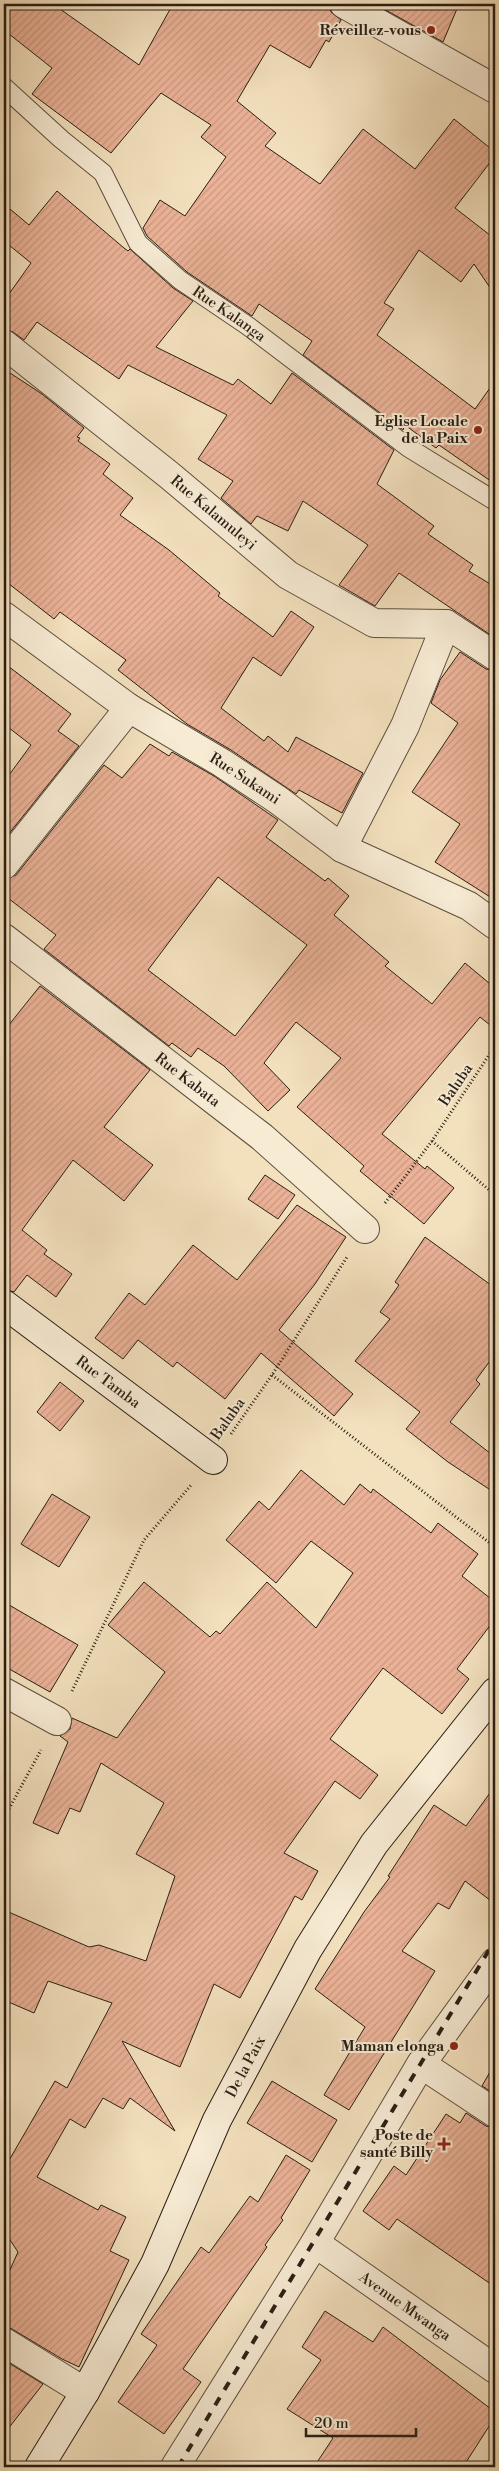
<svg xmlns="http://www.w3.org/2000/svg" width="499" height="2471" font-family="'Libre Bodoni',serif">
<defs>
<pattern id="building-hatch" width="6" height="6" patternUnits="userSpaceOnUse" patternTransform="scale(1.25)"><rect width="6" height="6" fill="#ebb297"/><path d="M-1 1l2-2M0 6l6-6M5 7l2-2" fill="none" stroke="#ca9981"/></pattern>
</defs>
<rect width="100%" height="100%" fill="#f3e0bd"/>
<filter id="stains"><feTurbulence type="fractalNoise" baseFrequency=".004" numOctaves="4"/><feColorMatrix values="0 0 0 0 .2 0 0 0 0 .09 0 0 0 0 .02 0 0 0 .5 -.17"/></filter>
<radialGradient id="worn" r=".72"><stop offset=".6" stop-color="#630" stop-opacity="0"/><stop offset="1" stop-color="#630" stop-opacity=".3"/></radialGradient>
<!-- building -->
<g fill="url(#building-hatch)" stroke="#291e14" fill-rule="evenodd">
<path d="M4,4h49l86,61 34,-61h155l3,8 10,8 -12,22 -3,-2 -16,28 -40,-23 -33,56 39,32 -11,13 55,38 43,-55 52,40 39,-50 41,33v4l-40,52 40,31v56l-21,-31 -13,18 -42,-32 -35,53 10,6 -17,26 98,74 20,-28v103l-56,-39 -3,3 -31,-23 -2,5 -100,-75 9,-14 -53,-37 -7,12 -65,-44 -40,-36 -4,-8 17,-28 25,16 41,-59 -25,-20 10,-12 -50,-32 -50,60 -79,-59 20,-26 -48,-38z"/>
<path d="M375,4h84l-16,38z"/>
<path d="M57,191l67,57 4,3 2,-2 43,39 20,13 -37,46 77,38 5,-6 33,25 21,-31 102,77 -17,34 57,42 -6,8 45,31 -4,6 26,16v51l-96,-65 -24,33 -36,-21 29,-40 -65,-44 -15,30 -31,-15 -6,8 -30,-26 12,-17 -35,-22 29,-44 -99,-50 -9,14 -82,-57 -13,18 -11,-8 -9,-3v-28l27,-38 -27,-22v-37l25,21z"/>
<path d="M4,364l2,2 -2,3 38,25 42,34 -7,9 3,1 -2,3 32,23 -7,10 30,24 -13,17 49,35 51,43 -2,3 55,41 18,-26 23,16 -33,49 -28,-19 -32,51 43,33 4,-5 20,16 8,-15 67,36 -21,40 -43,-23 -3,4 -65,-44 -44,-26 -69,-54 8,-10 -66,-48 -6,7 -50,-39z"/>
<path d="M460,652l26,17 9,2v229l-60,-38 25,-38 -48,-32 46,-69 -27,-20 9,-23z"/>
<path d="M4,663l67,51 -13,17 21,15 -75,94v-58l27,-37 -27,-21z"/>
<path d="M150,744l19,12 3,-4 42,24 64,44 -12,17 59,44 3,-3 21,18 -15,19 55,47 -4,4 47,38 33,-41 30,25v41l-15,-12 -98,117 43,35 2,-3 27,22 -30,36 -64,-53 4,-5 -67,-59 44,-49 -45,-36 -32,41 26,27 -22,21 -44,-45 -26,-18 -7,9 -19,-14 -3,3 -125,-97 12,-14 -52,-40v-15l12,-5 88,-110 18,13zM218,877l89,68 -72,91 -87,-66z"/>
<path d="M40,986l110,84 -46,57 49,38 -29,36 -51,-41 -51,70 25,20 -3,4 28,20 -16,23 -29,-22 -13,17 -10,-3v-258z"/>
<path d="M265,1175l30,20 -17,24 -30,-20z"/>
<path d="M297,1205l49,32 -31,47 -36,46 74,64 -19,22 -73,-63 -36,46 -48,-37 -4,5 -35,-27 -15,19 -28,-21 34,-45 16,12 48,-60 44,35z"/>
<path d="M425,1237l70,51v66l-19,26 4,4 -30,38 45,35v36l-47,-31 -42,-33 14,-17 -65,-51 35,-42 -10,-7 19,-27 -4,-3z"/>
<path d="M60,1382l24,19 -24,30 -23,-19z"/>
<path d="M301,1470l43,35 16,-21 11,9 2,-4 58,44 7,-10 40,31 -16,22 33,26v17l-38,50 12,10 -27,35 -59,-46 -53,71 48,36 -18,24 -25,-18 -51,72 34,18 -16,29 -7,-4 -55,102 -26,-14 -34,83 -58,-26 53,90 -45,-33 -7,11 -20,-11 -18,30 -15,-9 -33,58 61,33 3,-5 25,12 -16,34 19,9 -50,107 -17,-8 -50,-30 -8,-3v-43l14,-31 -14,-21v-62l51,-88 12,7 45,-85 -64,-22 -14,32 -30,-13v-90l85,37 10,-2 47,16 29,-85 -39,-22 28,-51 -63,-40 -21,49 -10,-4 -12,26 -25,-11 35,-81 -8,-6 10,-7 2,-11 45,20 48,-66 -57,-47 36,-43 66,55 6,-6 4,3 47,-52 49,46 37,-55 -42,-32 -35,42 -50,-43 33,-39 10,9z"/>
<path d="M52,1494l38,23 -31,50 -38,-23z"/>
<path d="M4,1602l74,43 -28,47 -46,-26z"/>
<path d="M495,1786v118l-30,-23 -16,28 -11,-6 -36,48 33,20 -86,139 -25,-15 41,-68 -50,-38 49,-77 26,-35 -2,-1 46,-71 32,21z"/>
<path d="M495,2063v31l-13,-8z"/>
<path d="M272,2081l65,39 -25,42 -65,-39z"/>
<path d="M466,2113l20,13 9,2v159l-98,-68 -8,11 -26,-19 31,-45 12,9 40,-61 14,9z"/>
<path d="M286,2155l24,15 -29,48 2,2 -18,25 2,2 -84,122 18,13 -37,52 -46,-32 39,-57 -16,-11 60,-87 8,6 41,-57 8,6z"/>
<path d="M325,2311l48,31 10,-15 112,85v5l-32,50h-149l19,-29 -46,-29 34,-49 -19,-13z"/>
<path d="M4,2360l39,24 -39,50z"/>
</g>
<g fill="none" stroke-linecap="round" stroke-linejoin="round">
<defs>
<g id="lane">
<path id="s1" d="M4,87l57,52 42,34 35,70 42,37 68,46 161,122 86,53"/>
</g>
<g id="street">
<path d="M344,4l151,85"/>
<path id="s2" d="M4,344l165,131 119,100 86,48 72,1"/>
<path id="s3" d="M4,616l125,92 93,55 56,37 64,48 127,58 26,19"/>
<path d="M342,848l63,-122 41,-102 49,32"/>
<path d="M4,865l125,-157"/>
<path id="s4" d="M4,938l258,199 103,92"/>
<path d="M4,1692l53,29"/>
<path d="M421,2064l74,49"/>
<path id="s5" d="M315,2243l180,126"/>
<path d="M4,2342l81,50"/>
<path d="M175,2467l140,-224 106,-179 74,-102"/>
</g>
<g id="secondary">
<path id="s6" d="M4,1304l209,156"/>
<path id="s7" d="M39,2467l46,-75 70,-128 62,-144 91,-171 66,-105 121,-152"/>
</g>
</defs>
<!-- lane casing -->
<use href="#lane" stroke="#5c4e3e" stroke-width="20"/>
<!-- street casing -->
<use href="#street" stroke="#5c4e3e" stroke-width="30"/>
<!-- secondary casing -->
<use href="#secondary" stroke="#291e14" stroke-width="30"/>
<!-- path -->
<g stroke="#291e14" stroke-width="3" stroke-dasharray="1 2.5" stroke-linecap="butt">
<path d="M432,1141l63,54"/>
<path d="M385,1203l47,-62 63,-95"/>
<path d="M272,1375l223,172"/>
<path d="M231,1434l41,-59 75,-118"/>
<path d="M72,1691l72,-151 48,-56"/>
<path d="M4,1818l37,-68"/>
</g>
<!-- lane -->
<use href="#lane" stroke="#f7ebd4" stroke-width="18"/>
<!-- street -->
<use href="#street" stroke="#f7ebd4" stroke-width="28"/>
<!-- secondary -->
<use href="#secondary" stroke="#f7ebd4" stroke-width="28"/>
<!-- rail -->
<path stroke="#291e14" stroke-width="4" stroke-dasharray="9 9" stroke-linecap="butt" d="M178,2467l317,-527"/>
</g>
<!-- markers -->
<g fill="#8f2418" stroke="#f7ebd4" stroke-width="2">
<circle cx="431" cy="30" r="5"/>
<circle cx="478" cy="430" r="5"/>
<circle cx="454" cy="2046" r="5"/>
<path d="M441.5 2136.5h5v5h5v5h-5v5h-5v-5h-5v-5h5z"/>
</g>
<g text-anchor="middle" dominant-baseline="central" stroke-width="4" stroke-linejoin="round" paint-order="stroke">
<!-- poi labels -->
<g font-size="15" font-weight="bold" fill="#291e14" stroke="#f7ebd4" text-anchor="end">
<text x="421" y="30">Réveillez-vous</text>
<text x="468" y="421">Eglise Locale<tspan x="468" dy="17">de la Paix</tspan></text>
<text x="444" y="2046">Maman elonga</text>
<text x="433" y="2135">Poste de<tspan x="433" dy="17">santé Billy</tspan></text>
</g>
<!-- street labels -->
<g font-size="15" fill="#291e14" stroke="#f7ebd4">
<text stroke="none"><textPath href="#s1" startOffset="325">Rue Kalanga</textPath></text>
<text stroke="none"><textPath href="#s2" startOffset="269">Rue Kalamuleyi</textPath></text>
<text stroke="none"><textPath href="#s3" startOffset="291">Rue Sukami</textPath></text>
<text stroke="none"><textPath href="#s4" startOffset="232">Rue Kabata</textPath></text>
<text transform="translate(456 1085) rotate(-56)">Baluba</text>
<text stroke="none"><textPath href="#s6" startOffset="130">Rue Tamba</textPath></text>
<text transform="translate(228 1419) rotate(-55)">Baluba</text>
<text stroke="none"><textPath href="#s7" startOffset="451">De la Paix</textPath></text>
<text stroke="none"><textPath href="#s5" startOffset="110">Avenue Mwanga</textPath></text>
</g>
</g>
<!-- margin -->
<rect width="499" height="2471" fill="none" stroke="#f3e0bd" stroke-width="20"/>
<rect x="5" y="5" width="489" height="2461" fill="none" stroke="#291e14" stroke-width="2.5"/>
<rect x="10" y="10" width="479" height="2451" fill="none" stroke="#291e14"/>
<!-- scale -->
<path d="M306 2428v8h110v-8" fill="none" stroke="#291e14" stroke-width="2.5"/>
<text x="314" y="2428" font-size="15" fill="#291e14" stroke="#f7ebd4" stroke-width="4" paint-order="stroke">20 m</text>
<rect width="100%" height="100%" filter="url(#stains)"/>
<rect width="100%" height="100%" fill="url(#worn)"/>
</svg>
